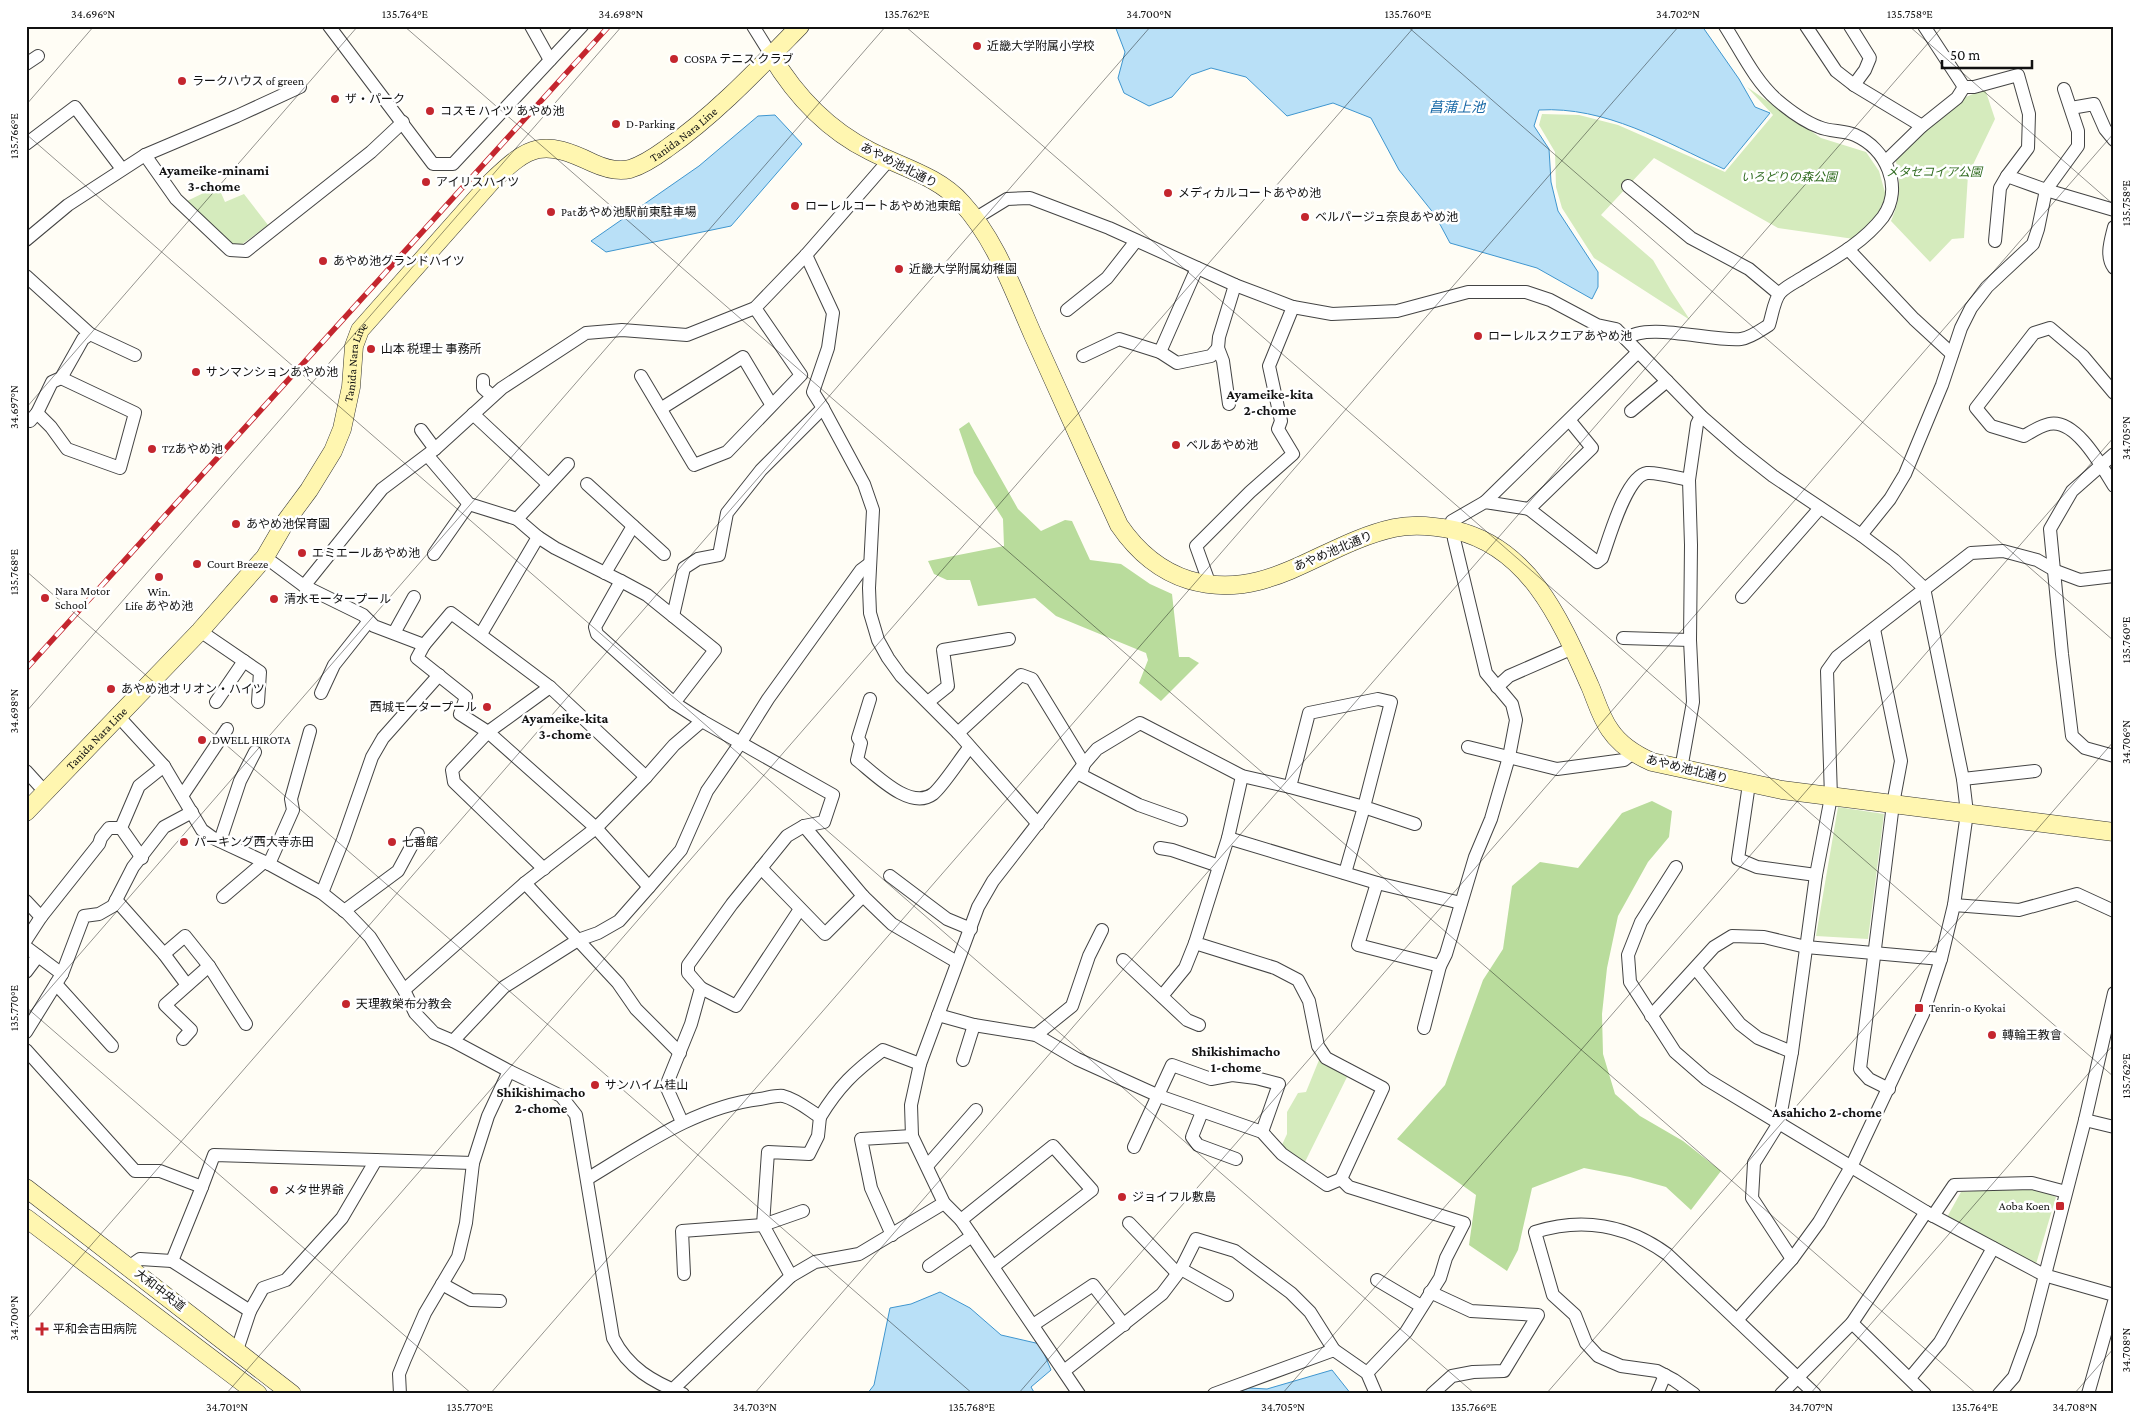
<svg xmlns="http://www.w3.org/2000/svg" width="2140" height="1420" font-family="'Crimson Pro','Noto Sans JP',serif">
<rect width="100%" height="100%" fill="#fffdf5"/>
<!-- green -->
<g fill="#d5ebbd">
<path d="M1747,87l74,51 45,14 13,19 7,25 -11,23 -21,20 -76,-11 -124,-70 -53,57 52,45 18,31 19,29 -96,-62 -32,-50 -6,-21 -1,-35 -16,-27 3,-11 37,1 39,10 107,47 48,-57z"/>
<path d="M1985,89l10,30 -27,56 -4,63 -12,1 -22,23 -39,-41c10,-22 10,-41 4,-63l66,-59z"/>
<path d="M218,186l7,16 19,-8 24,31 -27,20h-9l-45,-44z"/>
<path d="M1838,807l46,7 -16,125 -52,-3z"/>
<path d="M1319,1060l28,17 -43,87 -23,-17 6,-13v-22l11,-19 8,-1z"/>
<path d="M2033,1187l23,10 -20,67 -90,-45 15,-27z"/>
</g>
<!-- forest -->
<g fill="#b9dc9c">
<path d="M969,422l49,87 23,22 24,-11 7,1 18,39 31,4 29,20 22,10 7,63h10l10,6 -38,38 -22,-18 9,-23 -2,-7 -90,-37 -21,-18 -57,8 -8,-26h-23l-13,-6 -6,-13 76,-15 -1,-27 -29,-46 -15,-44z"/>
<path d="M1652,801l20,10 -3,26 -21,25 -30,54 -11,52 -5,46 1,40 12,40 25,22 43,25 38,30 -30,39 -25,-23 -36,-10 -46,-9 -52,20 -14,62 -11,21 -38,-26 7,-50 -79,-56 48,-54 38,-105 20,-31 9,-63 28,-24 38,6 44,-55z"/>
</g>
<!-- water -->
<g fill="#b9e0f7" stroke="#3f96cf">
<path d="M1115,26h587l37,53 16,28 15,6 -46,56c-59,-27 -119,-63 -185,-59l-5,16 15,23 2,33 7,29 40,61v15l-6,12 -55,-31 -87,-25 -15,-28 -36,-45 -28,-52 -38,-15 -46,13 -41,-39 -35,-9 -20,7 -19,22 -23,9 -25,-13 -6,-15 7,-26z"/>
<path d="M775,115l27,29 -71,82 -125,26 -15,-11 108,-75 59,-50z"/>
<path d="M940,1292l30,16 31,27 39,9 11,26 -20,17 4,7h-168l7,-9 16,-77 21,-4z"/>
<path d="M1332,1370l19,24h-119l17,-6 18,1z"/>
</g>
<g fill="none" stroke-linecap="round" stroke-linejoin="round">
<defs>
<g id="street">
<path d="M329,26l104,138h20l129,-138"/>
<path d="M531,26l19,34"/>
<path d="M753,26l18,29"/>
<path d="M1806,26l30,45 18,14 68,41"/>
<path d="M1850,26l20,32 -5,12 -11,15"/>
<path d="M1924,26l40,61"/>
<path d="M26,64l12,-8"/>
<path d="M2071,108l23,-4 11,25 9,11"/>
<path d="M26,144l49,-37 47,62"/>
<path d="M145,155l31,44 54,51 16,1 125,-99 32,-30"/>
<path d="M1886,161l36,-35 35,-28 7,-11h10l44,-12 11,39 -1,34 -21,28 39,14 68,20"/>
<path d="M1628,186l63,52 58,31 30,25"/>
<path d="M976,218l31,-19 23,-1 79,30 126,57 58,22 39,7 65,-3 71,-19h58l24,8 47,25 19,4 85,87 39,34 33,26 88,59 33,25 30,28 39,191 4,34 -13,92 -13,54 -18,55 -71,151 -33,57 -27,37 -55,61"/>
<path d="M2114,227c-3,13 -9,29 0,41"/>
<path d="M26,240l42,-35 77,-50 92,-39 63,-29"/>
<path d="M1995,241l5,-53 7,-12"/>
<path d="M1848,249l66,70 38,35"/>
<path d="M806,255l27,58 -5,35 -15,44 10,16 41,76 9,26 -4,78 1,25 8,27 10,18 13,18 57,57 80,91"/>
<path d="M26,276l64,58 -7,5 -22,39 -9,4 -15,31 -7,8 -4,-3"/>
<path d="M1067,310l40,-32 29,-37"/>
<path d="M90,334l45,21"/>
<path d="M1626,339c20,-18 86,3 115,0 9,-1 20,-9 28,-14 3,-9 5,-25 11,-32 6,-7 18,-12 25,-17 28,-17 58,-33 78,-59 21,-30 3,-68 -28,-82 -11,-5 -25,-3 -36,-8 -16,-6 -29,-16 -42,-27 -22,-19 -36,-49 -52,-74"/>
<path d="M1160,352l37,-84"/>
<path d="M1083,356l36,-17 41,13 17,11 34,-7 7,-8"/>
<path d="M641,376l53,89 33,-13 74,-77 -46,-67"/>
<path d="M483,380v8l9,8"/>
<path d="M2114,393l-31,-37 -33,-28 -16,5 -58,75 15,18 33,10c7,-4 16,-10 25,-12 27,-6 53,43 65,62"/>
<path d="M1229,404l-6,-43 -5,-13 1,-11 16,-52"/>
<path d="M662,408l81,-51 28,47"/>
<path d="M1631,411l36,-30"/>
<path d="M37,413l14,14 16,22 53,19 15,-55 -74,-35"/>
<path d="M473,414l75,70"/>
<path d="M421,430l14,19"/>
<path d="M2114,454l-42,37 -22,38 12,125 10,82 13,12 29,8"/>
<path d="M428,456l41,48 48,15 21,18 17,11 66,33 -26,46 2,7 77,69 28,18 131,74 -9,27 -20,4 -17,10 -55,68 -44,61v8l13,15 -10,36 -25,62 16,36"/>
<path d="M587,484l77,70"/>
<path d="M1485,502l153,-150"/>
<path d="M1529,509l63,-61 -22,-27"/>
<path d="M517,519l51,-55"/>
<path d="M1861,535l29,-36 15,-25 37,-89 19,-57 10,-20 16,-21 46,-43 5,-15 8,-39 32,-44v-15l-14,-42"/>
<path d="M434,554l35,-50"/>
<path d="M265,557l39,29 59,29 11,11 50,19 -7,13 49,39 -6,17 28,18 108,96 53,59"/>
<path d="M605,573l28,-47"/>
<path d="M621,581l26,14 26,21 11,-48 14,-9 21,-4 8,-42 34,-43 62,-62"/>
<path d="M1210,585l-14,-39 54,-54 43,-38 -15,-25 3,-8 -12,-55 24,-59"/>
<path d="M304,586l78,-97 53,-40 67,-61 84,-55 36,-3 65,5 68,-27 51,-53 83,-95"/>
<path d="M1742,597l78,-89"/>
<path d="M673,616l42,34 -41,53"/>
<path d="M1874,629l27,132 -8,43 -33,265 9,10 20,10"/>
<path d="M200,631l60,41 -2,30"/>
<path d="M394,633l20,-36"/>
<path d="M481,634l57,-97"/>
<path d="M1623,638l67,2"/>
<path d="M424,645l27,-32 99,74 96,90"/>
<path d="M1497,687l12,-11 64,-28"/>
<path d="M321,693l13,-28 35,-44"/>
<path d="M870,699l-12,39 3,5 -4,17c18,14 53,51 76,34 10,-8 27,-35 36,-46"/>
<path d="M216,702l28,-41"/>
<path d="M928,702l20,-16 -5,-36 66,-11"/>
<path d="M119,717l45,49 38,64 11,8 56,26 53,29 25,20 23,24 34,53 11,23 19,20 19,8 56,30 52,25 15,19 37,223c15,30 40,44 70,56"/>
<path d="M958,733l63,-58 11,4 52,85 -3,11 58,30 42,15"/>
<path d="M1468,747l89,22 67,-9 9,-7"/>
<path d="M1681,769l12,-67 -3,-62 1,-95 -2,-65 8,-56 4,-8"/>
<path d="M26,771l20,22"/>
<path d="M1242,776l-14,62 -33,105 80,25 23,12 11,21 9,45 8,12 57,30 -42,91"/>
<path d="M1963,779l72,-8"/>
<path d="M1749,784l-11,75 19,8 59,8"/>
<path d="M182,796l45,-67"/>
<path d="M804,826l59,70 29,28 65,38"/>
<path d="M1228,838l149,45 84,20"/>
<path d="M220,841l20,-60 15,-29"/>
<path d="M1160,848l12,2 47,16"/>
<path d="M142,858l-21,-30 18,-42 25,-20"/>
<path d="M269,864l24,-54 -2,-11 19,-68"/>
<path d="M1676,867l-35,55 -13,33 2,27 45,70 31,27 220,133 118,63 70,20"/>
<path d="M761,868l64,66 38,-38"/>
<path d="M544,869l-90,-87 -2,-12 36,-38 62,-45"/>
<path d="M1345,873l19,-66 27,-105 -13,-3 -69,14 -19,74 74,20 51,17"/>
<path d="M890,876l57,43 24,10"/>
<path d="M525,883l93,100 18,26 44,44"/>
<path d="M1377,883l-19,62 82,21"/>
<path d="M322,893l21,-53 29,-83 11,-19 56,-63"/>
<path d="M223,897l41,-35"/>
<path d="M116,900l48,54 23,31"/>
<path d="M26,901l15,16"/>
<path d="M1954,905l65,5 58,-16 37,17"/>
<path d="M344,911l54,-40 20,-37"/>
<path d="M26,940l15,-23 58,-73 2,-6 8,-10h12"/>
<path d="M26,947l36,27"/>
<path d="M164,954l21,-18 24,30 37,58"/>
<path d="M1123,960l64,60 12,5"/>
<path d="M1696,969l44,55 18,14 34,14"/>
<path d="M26,972l12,-16"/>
<path d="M56,984l56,62"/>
<path d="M701,988l35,18 64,-97"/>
<path d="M404,990l121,-107 71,-55 50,-51 28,-32 28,-24"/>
<path d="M1162,996l23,-28 10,-25"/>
<path d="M938,1015l36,10 62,10 41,24 82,37 103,36 20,22 45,31 14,-6 8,8 115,36 -18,35 -6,20 -34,54 -39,41"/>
<path d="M1651,1016l63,-69 18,-11 32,1 42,10 135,12"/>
<path d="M1424,1028l16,-62 6,-12 29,-97 16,-38 18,-62 7,-37 -4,-16 -26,-31 -32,-134 -2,-18 33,-19 44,7 68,53 5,-4c7,-19 24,-82 45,-85 10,-1 31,5 42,7"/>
<path d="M26,1032l36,-58 22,-58 15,-2 14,-8 20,-39 31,-40 28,-15"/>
<path d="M1036,1035l36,-29 17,-50 13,-26"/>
<path d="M183,1039l8,-9 -26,-25 44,-39"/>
<path d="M453,1041l51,-54 74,-47 20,-7 21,-12 30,-34 32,-37 26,-59 34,-49 27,-43 93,-129 8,-6"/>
<path d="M26,1050l109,121h25l42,16 12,-32 259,8"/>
<path d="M963,1060l11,-35"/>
<path d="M1202,1112l-10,25 6,8 38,14"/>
<path d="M2085,1120l29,7"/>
<path d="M1134,1147l38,-82 39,14 21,-4 24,3 23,6 -17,48"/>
<path d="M927,1166l49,-56"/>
<path d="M587,1179c55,-33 108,-72 173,-80 7,-1 17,-4 23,-3 13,3 26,14 37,21 19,-31 34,-45 63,-67l37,14"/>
<path d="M1933,1216l21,-31 78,-2 34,9"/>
<path d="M961,1220l92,-74 39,44 -98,76"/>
<path d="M1129,1223l48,50"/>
<path d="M892,1235l-21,-47 -10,-49 51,-3"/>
<path d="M1792,1259l-40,-61 2,-35 25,-40 13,-71 24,-177 15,-78 -4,-126 10,-14 134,-104 32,-2 34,9 19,11 24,9 34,-4"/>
<path d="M172,1261l78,50 13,-23 23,-8 56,-62 34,-58"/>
<path d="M130,1266l10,-7 32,2 30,-74"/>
<path d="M929,1266l43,-30"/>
<path d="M1181,1269l46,26"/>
<path d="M684,1274l-2,-43 81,-6 40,-14"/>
<path d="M791,1276l-28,-51 5,-73 41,2 9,-18 2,-19"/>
<path d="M1377,1280l44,26"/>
<path d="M442,1284l29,16 29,1"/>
<path d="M1430,1292l41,19 67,4 -34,56 -31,1 -21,4 -20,18"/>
<path d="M1852,1323l73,71"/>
<path d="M1033,1325l60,-40 31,40"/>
<path d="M237,1350l13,-39"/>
<path d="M1064,1371l98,-77 19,-25 15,-30 39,12 56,42 19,19 24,38"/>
<path d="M1910,1378l30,-36 53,-94"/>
<path d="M400,1394l-1,-20 6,-15 20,-46 33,-56 8,-34 7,-60 15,-47 21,-45"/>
<path d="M668,1394l123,-118 24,-14 44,-8 85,-51"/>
<path d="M1079,1394l-107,-158 -11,-16 -17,-17 -32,-67 -1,-31 9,-41 58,-157 15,-26 91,-117 13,-15 43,-26 102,53 48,11"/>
<path d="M1214,1394l120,-44 33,23 9,21"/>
<path d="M1657,1394l8,-19"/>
<path d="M1694,1394l-20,-14 -17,-9 -36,-5 -23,-10 -12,-13 -11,-28 -22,-20 -18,-63c47,-15 92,-7 132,22l148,140"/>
<path d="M1781,1394l71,-71 74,-111"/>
<path d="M1999,1394l15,-17 16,-44 55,-213 29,-127"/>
<path d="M2088,1394l26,-92"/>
</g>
<g id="secondary">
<path d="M771,55c24,40 57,75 99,96 31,16 68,25 92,52 34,37 51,87 71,132 29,64 57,127 86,190 17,25 41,46 70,55 79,23 132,-36 205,-52 18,-4 41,-2 60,2 76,17 107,91 136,156 6,14 11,32 20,44 10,15 26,25 42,32l130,28 332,42"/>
<path id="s1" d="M26,812l174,-181 65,-74 21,-36 23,-31 24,-39 9,-22 9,-42 3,-41 6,-16 131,-148c39,-38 52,-43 102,-19 11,5 25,9 37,6 13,-4 25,-12 36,-20 49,-34 92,-80 134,-123"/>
<path d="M26,1188l266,206"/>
<path d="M26,1218l232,176"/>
</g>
</defs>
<!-- street casing -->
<use href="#street" stroke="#444" stroke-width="14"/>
<!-- secondary casing -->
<use href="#secondary" stroke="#333" stroke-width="19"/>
<!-- street -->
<use href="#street" stroke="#fff" stroke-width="12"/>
<!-- secondary -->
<use href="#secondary" stroke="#fff6b0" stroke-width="18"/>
<defs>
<path id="rail" d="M26,669l583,-643"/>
</defs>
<!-- rail casing -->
<use href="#rail" stroke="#c4262e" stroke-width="5.5"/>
<!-- rail -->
<use href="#rail" stroke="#fff" stroke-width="4" stroke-dasharray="11" stroke-linecap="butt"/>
</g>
<!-- ticks -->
<path fill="none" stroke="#111" stroke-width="1" stroke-opacity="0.45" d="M404,26l1573,1368M905,26l1209,1051M1407,26l707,615M1909,26l205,179M26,105l68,-79M26,134l1449,1260M26,408l332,-382M26,571l947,823M26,712l596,-686M26,1007l446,387M26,1016l860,-990M26,1320l1125,-1294M226,1394l1189,-1368M490,1394l1189,-1368M754,1394l1189,-1368M1018,1394l1096,-1261M1282,1394l832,-957M1546,1394l568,-653M1810,1394l304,-350M2074,1394l40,-46"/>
<!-- markers -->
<g fill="#c4262e" stroke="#fff" stroke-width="2">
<circle cx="977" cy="46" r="5"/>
<circle cx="674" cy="59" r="5"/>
<circle cx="182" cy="81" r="5"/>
<circle cx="335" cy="99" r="5"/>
<circle cx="430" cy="111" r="5"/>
<circle cx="616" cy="124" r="5"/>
<circle cx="426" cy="182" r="5"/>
<circle cx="1168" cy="193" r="5"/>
<circle cx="795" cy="206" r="5"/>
<circle cx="551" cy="212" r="5"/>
<circle cx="1305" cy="217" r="5"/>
<circle cx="323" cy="261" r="5"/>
<circle cx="899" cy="269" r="5"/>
<circle cx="1478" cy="336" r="5"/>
<circle cx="371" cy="349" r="5"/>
<circle cx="196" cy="372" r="5"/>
<circle cx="1176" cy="445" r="5"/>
<circle cx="152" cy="449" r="5"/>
<circle cx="236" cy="524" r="5"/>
<circle cx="302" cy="553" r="5"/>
<circle cx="197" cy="564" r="5"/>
<circle cx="159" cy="577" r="5"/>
<circle cx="45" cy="598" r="5"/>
<circle cx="274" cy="599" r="5"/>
<circle cx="111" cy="689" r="5"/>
<circle cx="487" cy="707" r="5"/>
<circle cx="202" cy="740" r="5"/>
<circle cx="184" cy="842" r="5"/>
<circle cx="392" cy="842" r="5"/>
<circle cx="346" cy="1004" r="5"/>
<rect x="1914" y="1003" width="10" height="10" rx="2.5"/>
<circle cx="1992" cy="1035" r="5"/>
<circle cx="595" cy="1085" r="5"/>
<circle cx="274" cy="1190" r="5"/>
<circle cx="1122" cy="1197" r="5"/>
<rect x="2055" y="1201" width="10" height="10" rx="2.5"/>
<path d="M39.5 1321.5h5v5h5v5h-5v5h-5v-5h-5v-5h5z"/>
</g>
<g text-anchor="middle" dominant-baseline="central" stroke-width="5" stroke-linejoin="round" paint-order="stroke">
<!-- poi labels -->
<g font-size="12" fill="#111" stroke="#fff" text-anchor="start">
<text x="987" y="46">近畿大学附属小学校</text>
<text x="684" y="59">COSPA テニス クラブ</text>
<text x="192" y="81">ラークハウス of green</text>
<text x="345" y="99">ザ・パーク</text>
<text x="440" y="111">コスモ ハイツ あやめ池</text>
<text x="626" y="124">D-Parking</text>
<text x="436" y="182">アイリスハイツ</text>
<text x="1178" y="193">メディカルコートあやめ池</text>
<text x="805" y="206">ローレルコートあやめ池東館</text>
<text x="561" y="212">Patあやめ池駅前東駐車場</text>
<text x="1315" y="217">ベルパージュ奈良あやめ池</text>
<text x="333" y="261">あやめ池グランドハイツ</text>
<text x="909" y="269">近畿大学附属幼稚園</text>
<text x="1488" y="336">ローレルスクエアあやめ池</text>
<text x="381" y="349">山本 税理士 事務所</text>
<text x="206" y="372">サンマンションあやめ池</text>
<text x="1186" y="445">ベルあやめ池</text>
<text x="162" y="449">TZあやめ池</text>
<text x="246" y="524">あやめ池保育園</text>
<text x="312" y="553">エミエールあやめ池</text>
<text x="207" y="564">Court Breeze</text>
<text x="55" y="591">Nara Motor<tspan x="55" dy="14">School</tspan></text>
<text x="159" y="592" text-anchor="middle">Win.<tspan x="159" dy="14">Life あやめ池</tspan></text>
<text x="284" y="599">清水モータープール</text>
<text x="121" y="689">あやめ池オリオン・ハイツ</text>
<text x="477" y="707" text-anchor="end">西城モータープール</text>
<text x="212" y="740">DWELL HIROTA</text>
<text x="194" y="842">パーキング西大寺赤田</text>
<text x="402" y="842">七番館</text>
<text x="356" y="1004">天理教榮布分教会</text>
<text x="1929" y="1008">Tenrin-o Kyokai</text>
<text x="2002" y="1035">轉輪王教會</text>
<text x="605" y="1085">サンハイム桂山</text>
<text x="284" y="1190">メタ世界爺</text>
<text x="1132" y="1197">ジョイフル敷島</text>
<text x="2050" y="1206" text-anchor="end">Aoba Koen</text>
<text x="53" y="1329">平和会吉田病院</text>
</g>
<!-- street labels -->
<g font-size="12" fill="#111" stroke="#fff">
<text stroke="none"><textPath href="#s1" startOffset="1016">Tanida Nara Line</textPath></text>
<text transform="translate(899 165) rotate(27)">あやめ池北通り</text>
<text stroke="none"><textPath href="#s1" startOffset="568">Tanida Nara Line</textPath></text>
<text transform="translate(1333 551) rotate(-23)">あやめ池北通り</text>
<text stroke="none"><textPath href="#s1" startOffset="102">Tanida Nara Line</textPath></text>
<text transform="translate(1687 769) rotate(14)">あやめ池北通り</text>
<text transform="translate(160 1290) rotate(38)">大和中央道</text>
</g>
<!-- park labels -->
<g font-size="12" font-style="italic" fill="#2f6b1f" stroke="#fff">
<text x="1934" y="172">メタセコイア公園</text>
<text x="1789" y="177">いろどりの森公園</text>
</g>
<!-- water labels -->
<g font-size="14" font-style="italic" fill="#1768a6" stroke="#fff">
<text x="1457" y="107">菖蒲上池</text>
</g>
<!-- neighbourhood labels -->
<g font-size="14" font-weight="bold" fill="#111" stroke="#fff">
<text x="214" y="170">Ayameike-minami<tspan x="214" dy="16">3-chome</tspan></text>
<text x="1270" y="394">Ayameike-kita<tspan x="1270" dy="16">2-chome</tspan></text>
<text x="565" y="718">Ayameike-kita<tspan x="565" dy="16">3-chome</tspan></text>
<text x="1236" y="1051">Shikishimacho<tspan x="1236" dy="16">1-chome</tspan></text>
<text x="541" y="1092">Shikishimacho<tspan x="541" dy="16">2-chome</tspan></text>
<text x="1827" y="1112">Asahicho 2-chome</text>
</g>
</g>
<!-- border -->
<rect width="2140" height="1420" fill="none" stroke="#ffffff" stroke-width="55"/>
<!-- scale -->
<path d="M1942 60v8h90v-8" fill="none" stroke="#111111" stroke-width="2.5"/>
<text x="1950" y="60" font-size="15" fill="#111111" stroke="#ffffff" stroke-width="4" paint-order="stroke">50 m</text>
<rect x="28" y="28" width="2084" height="1364" fill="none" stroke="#111" stroke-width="2"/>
<g font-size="12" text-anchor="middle" fill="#111">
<text x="93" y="18">34.696°N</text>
<text x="405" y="18">135.764°E</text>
<text x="621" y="18">34.698°N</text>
<text x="907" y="18">135.762°E</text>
<text x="1149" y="18">34.700°N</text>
<text x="1408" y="18">135.760°E</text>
<text x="1678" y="18">34.702°N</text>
<text x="1910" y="18">135.758°E</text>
<text transform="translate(14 136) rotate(-90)" y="4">135.766°E</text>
<text transform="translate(2126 203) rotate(-90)" y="4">135.758°E</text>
<text transform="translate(14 407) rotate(-90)" y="4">34.697°N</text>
<text transform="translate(2126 438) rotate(-90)" y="4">34.705°N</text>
<text transform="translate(14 572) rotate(-90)" y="4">135.768°E</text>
<text transform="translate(2126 640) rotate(-90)" y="4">135.760°E</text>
<text transform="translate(14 711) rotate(-90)" y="4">34.698°N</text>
<text transform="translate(2126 742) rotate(-90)" y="4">34.706°N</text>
<text transform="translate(14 1008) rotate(-90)" y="4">135.770°E</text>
<text transform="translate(2126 1076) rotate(-90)" y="4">135.762°E</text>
<text transform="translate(14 1318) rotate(-90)" y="4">34.700°N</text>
<text transform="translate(2126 1350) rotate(-90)" y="4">34.708°N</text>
<text x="227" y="1411">34.701°N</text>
<text x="470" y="1411">135.770°E</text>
<text x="755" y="1411">34.703°N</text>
<text x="972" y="1411">135.768°E</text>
<text x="1283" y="1411">34.705°N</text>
<text x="1474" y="1411">135.766°E</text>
<text x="1811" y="1411">34.707°N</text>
<text x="1975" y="1411">135.764°E</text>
<text x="2075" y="1411">34.708°N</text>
</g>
</svg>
